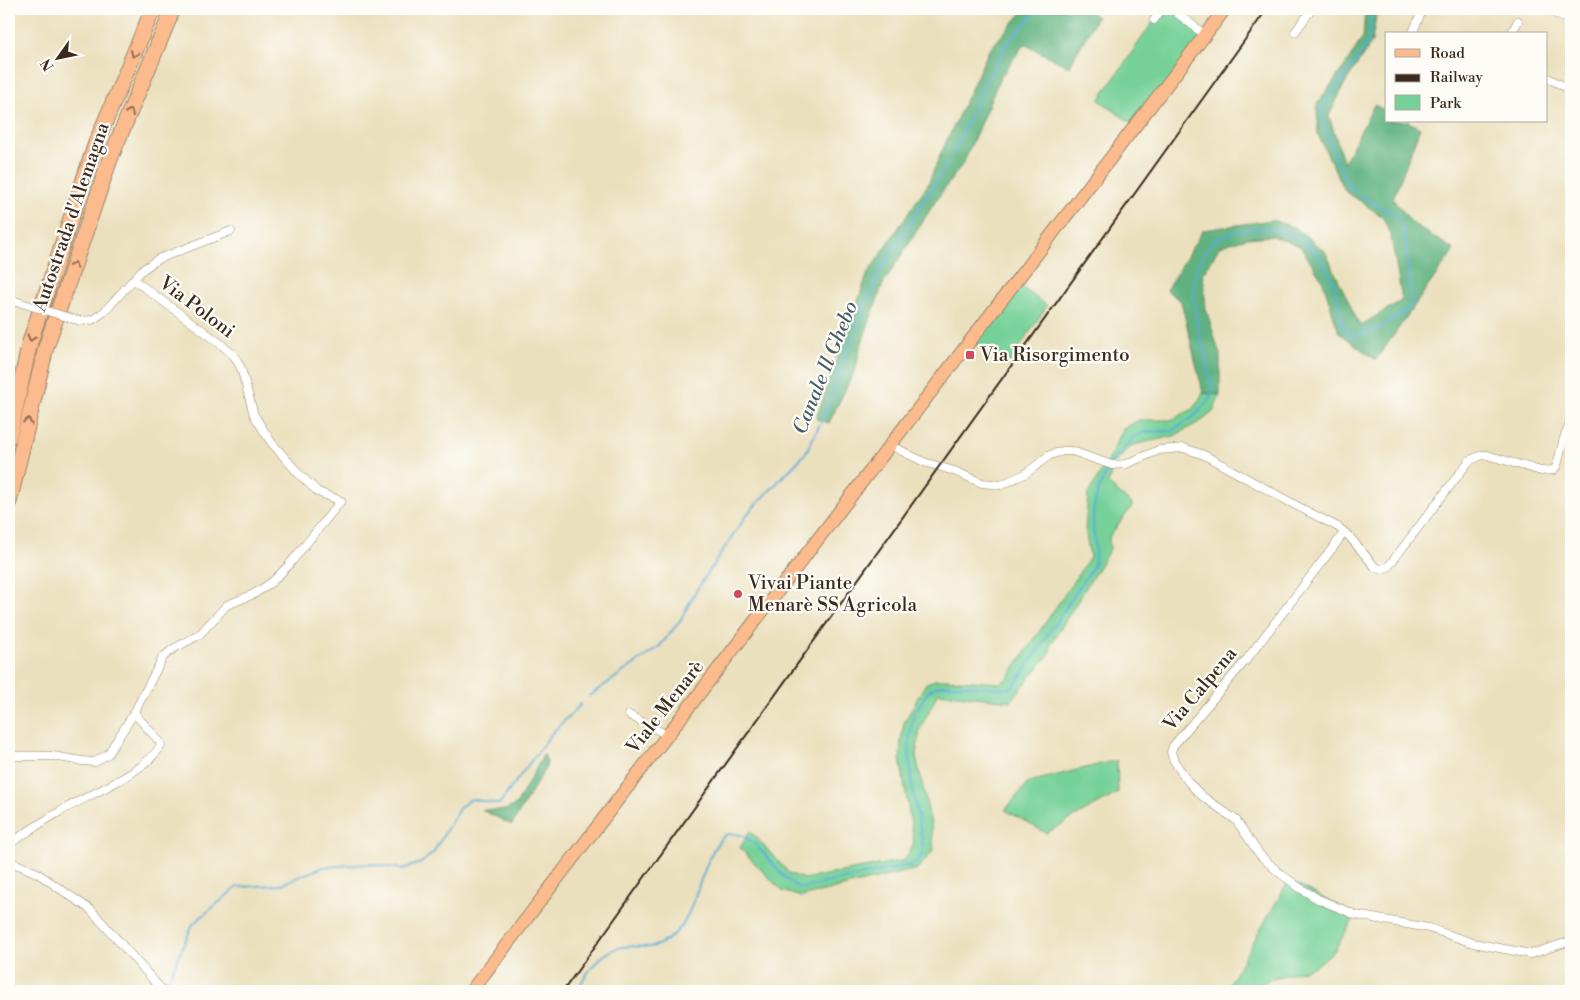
<svg xmlns="http://www.w3.org/2000/svg" width="1580" height="1000" font-family="'Libre Bodoni',serif">
<rect width="100%" height="100%" fill="#fdfcf7"/>
<filter id="ink" filterUnits="userSpaceOnUse"><feTurbulence type="fractalNoise" baseFrequency=".02" numOctaves="2"/><feDisplacementMap in="SourceGraphic" scale="10" xChannelSelector="R" yChannelSelector="G"/><feConvolveMatrix kernelMatrix="1 2 1 2 8 2 1 2 1" color-interpolation-filters="sRGB"/></filter>
<filter id="wash" filterUnits="userSpaceOnUse"><feTurbulence type="fractalNoise" baseFrequency=".0096" numOctaves="4" result="noise"/><feDisplacementMap in="SourceGraphic" scale="20" xChannelSelector="R" yChannelSelector="G"/><feGaussianBlur stdDeviation="1.12" result="paint"/><feColorMatrix in="noise" values="0 0 0 0 0 0 0 0 0 0 0 0 0 0 0 0 0 1.4 0 .05"/><feComposite in="paint" operator="in"/></filter>
<g filter="url(#wash)">
<rect width="100%" height="100%" fill="#ebe0bd"/>
<!-- green -->
<g fill="#76d198" stroke="#587e5b">
<path d="M1162,9h10l33,26 -70,91 -36,-26z"/>
<path d="M1015,282l32,24 -40,60 -37,-26z"/>
<path d="M1203,393l17,2 -7,17 -10,8 -29,16 -41,9 -20,19 -5,20 25,21 -24,32 1,12 -59,95 -1,9 -39,48 -73,-8 -18,36 -4,27 15,68 3,26 -17,19 -116,28 -19,-6 -42,-43 10,-17 39,42 15,6 101,-19 9,-18 -14,-83 1,-19 3,-17 22,-40 9,-3 10,-1 55,4 7,-4 83,-122 -5,-28 3,-35 18,-30 17,-35 16,-9h32l22,-11z"/>
<path d="M1117,760l1,33 -72,40 -41,-23 24,-28z"/>
<path d="M1289,880l67,35 -22,36 -17,14 -13,5 -31,8 -27,13h-21z"/>
</g>
<!-- forest -->
<g fill="#60b380" stroke="#4e6e4f">
<path d="M1025,9h61l11,8 -28,50 -45,-23 -24,34 -36,84 -27,37 -54,85 -23,64 -4,20 -27,55 -13,-4 16,-48 36,-98 60,-89 13,-31 48,-103z"/>
<path d="M1365,9h12l-5,33 -27,41 -16,33 15,47 30,-58 12,6v10h21l13,7 -27,71 19,24 42,27 -78,110 -37,-27 -17,-54 -22,-33 -28,-10 -25,2 -27,8 -17,29 3,34 14,46v40l-17,-2 -22,-92 -15,-11 37,-60 69,-10 24,8 29,23 35,75 42,-26 -11,-63 -8,-20 -38,-26 -27,-56 -1,-31 29,-40 17,-27z"/>
<path d="M544,754l3,8 -1,5 -34,58 -30,-15h23l11,-5z"/>
</g>
<g fill="none" stroke-linecap="round" stroke-linejoin="round">
<!-- stream -->
<g stroke="#5aaad4" stroke-width="2">
<path d="M953,154l28,-63 26,-47 31,-35"/>
<path d="M1111,463l23,-26 10,-5 28,-1 24,-16 15,-18 1,-10c-6,-33 -23,-77 -17,-109 2,-13 11,-32 22,-39 22,-12 55,-14 78,-3 6,3 15,11 20,16 20,19 22,50 28,75l5,6 6,3c22,-5 42,-15 58,-32l-8,-75 -8,-15 -24,-11 -22,-16 -13,-25 -16,-47 3,-11 34,-45 11,-19 3,-31"/>
<path d="M589,696l70,-49 21,-26 14,-27 54,-81 57,-59 22,-44 18,-53 31,-79 71,-114"/>
<path d="M161,986l8,-8 24,-54 44,-37 42,-2 44,-18 48,-3 31,5 19,-6 12,-10 27,-46 11,-8 28,5 53,-71 29,-29"/>
<path d="M579,991c1,-8 5,-13 10,-20 8,-11 19,-21 33,-24 8,-2 18,0 27,0 12,-1 24,-11 32,-20 14,-16 27,-89 48,-93 26,-4 43,35 61,48 3,2 7,4 10,6l111,-23c9,-5 12,-9 12,-19 -6,-39 -22,-97 -8,-134 2,-4 6,-9 8,-13 4,-5 7,-11 14,-13 16,-4 51,2 69,3l8,-3 80,-121c4,-18 -1,-26 -1,-42 -1,-21 7,-38 16,-56"/>
</g>
</g>
</g>
<g filter="url(#ink)">
<g fill="none" stroke-linecap="round" stroke-linejoin="round">
<defs>
<g id="street">
<path d="M1172,9l33,26"/>
<path d="M1545,9l26,12"/>
<path d="M1154,20l8,-11"/>
<path d="M1295,32l17,-23"/>
<path d="M1412,34l11,-25"/>
<path d="M1511,34l7,-13"/>
<path d="M1546,77l25,13"/>
<path d="M9,301l9,1"/>
<path d="M80,321l12,-1 12,-8 38,-42 16,-11 73,-28"/>
<path d="M890,445l34,17 30,9 28,12 19,2 24,-11 25,-19 13,-4h9l40,14 14,-1 33,-14 25,-2 20,7 93,51 41,21 11,9 26,31 5,2 8,-2 81,-106 13,-6h5l54,16 12,-1 4,-4 7,-28 7,-16"/>
<path d="M1344,533l-97,126 -74,87 -2,6 3,9 15,22 13,13 34,24 24,35 17,16 23,17 18,11 38,16 73,13 44,15 58,11 40,-13"/>
<path d="M629,715l38,20"/>
<path d="M9,756h44l29,5 13,1 13,-8 26,-41 29,-56 10,-8 26,-14 28,-30 27,-11 18,-12 16,-16 53,-65 -23,-9 -19,-18 -28,-32 -17,-27 -13,-47 -6,-11 -14,-13 -87,-64"/>
<path d="M9,844c17,-11 34,-23 52,-33 28,-17 85,-38 100,-66l-1,-3 -26,-29"/>
<path d="M9,861l28,12 54,37 72,81"/>
</g>
<path id="primary" d="M471,991l754,-982"/>
<g id="highway">
<path d="M9,437l21,-95 66,-199 57,-134"/>
<path d="M9,502l37,-155 64,-188 63,-150"/>
</g>
</defs>
<!-- street casing -->
<use href="#street" stroke="#93856e" stroke-width="9"/>
<!-- primary casing -->
<use href="#primary" stroke="#93856e" stroke-width="14"/>
<!-- highway casing -->
<use href="#highway" stroke="#93856e" stroke-width="17"/>
<!-- street -->
<use href="#street" stroke="#fff" stroke-width="8"/>
<!-- primary -->
<use href="#primary" stroke="#fbbb8d" stroke-width="12"/>
<!-- highway -->
<use href="#highway" stroke="#fbbb8d" stroke-width="15"/>
<!-- rail -->
<path stroke="#3b2a1e" stroke-width="2" d="M563,991l704,-982"/>
<defs>
<path id="street-bridge" d="M18,302l62,19"/>
</defs>
<!-- street-bridge casing -->
<use href="#street-bridge" stroke="#93856e" stroke-width="9" stroke-linecap="butt"/>
<!-- street-bridge -->
<use href="#street-bridge" stroke="#fff" stroke-width="8"/>
</g>
<!-- one-way arrows -->
<defs><path id="oneway-chevron" d="M-2-3.5L2.5 0L-2 3.5" fill="none" stroke-width="1.6" stroke-linecap="round" stroke-linejoin="round" transform="scale(1.25)"/></defs>
<g stroke="#916b50">
<use href="#oneway-chevron" transform="translate(134 54) rotate(113)"/>
<use href="#oneway-chevron" transform="translate(130 112) rotate(-67)"/>
<use href="#oneway-chevron" transform="translate(74 265) rotate(-71)"/>
<use href="#oneway-chevron" transform="translate(31 338) rotate(107)"/>
<use href="#oneway-chevron" transform="translate(28 421) rotate(-76)"/>
</g>
</g>
<!-- markers -->
<g fill="#d1495b" stroke="#fdfcf7" stroke-width="2">
<rect x="965" y="350" width="10" height="10" rx="2.5"/>
<circle cx="738" cy="594" r="5"/>
</g>
<g text-anchor="middle" dominant-baseline="central" stroke-width="4.5" stroke-linejoin="round" paint-order="stroke">
<!-- street labels -->
<g font-size="19" fill="#3b2a1e" stroke="#fdfcf7">
<text transform="translate(71 217) rotate(-71)">Autostrada d'Alemagna</text>
<text transform="translate(197 307) rotate(37)">Via Poloni</text>
<text transform="translate(1200 689) rotate(-50)">Via Calpena</text>
<text transform="translate(665 707) rotate(-52)">Viale Menarè</text>
</g>
<!-- poi labels -->
<g font-size="19" fill="#3b2a1e" stroke="#fdfcf7" text-anchor="start">
<text x="980" y="355">Via Risorgimento</text>
<text x="748" y="583">Vivai Piante<tspan x="748" dy="22">Menarè SS Agricola</tspan></text>
</g>
<!-- water labels -->
<g font-size="20" font-style="italic" fill="#475d67" stroke="#fdfcf7">
<text transform="translate(826 368) rotate(-68)">Canale Il Ghebo</text>
</g>
</g>
<!-- margin -->
<rect width="1580" height="1000" fill="none" stroke="#fdfcf7" stroke-width="30"/>
<!-- legend -->
<rect x="1385" y="32" width="162" height="90" fill="#fdfcf7" stroke="#afa8a0"/>
<rect x="1395" y="49" width="25" height="8" fill="#fbbb8d" stroke="#afa8a0"/>
<text x="1430" y="58" font-size="15" fill="#3b2a1e">Road</text>
<rect x="1395" y="74" width="25" height="8" fill="#3b2a1e" stroke="#afa8a0"/>
<text x="1430" y="82" font-size="15" fill="#3b2a1e">Railway</text>
<rect x="1395" y="95" width="25" height="15" fill="#76d198" stroke="#afa8a0"/>
<text x="1430" y="108" font-size="15" fill="#3b2a1e">Park</text>
<!-- north arrow -->
<g transform="translate(58 58) rotate(237)" stroke="#fdfcf7" stroke-width="4" paint-order="stroke">
<path d="M0-4L9 19L0 12L-9 19Z" fill="#3b2a1e"/>
<text y="-8" font-size="14" font-weight="bold" text-anchor="middle" fill="#3b2a1e">N</text>
</g>
</svg>
